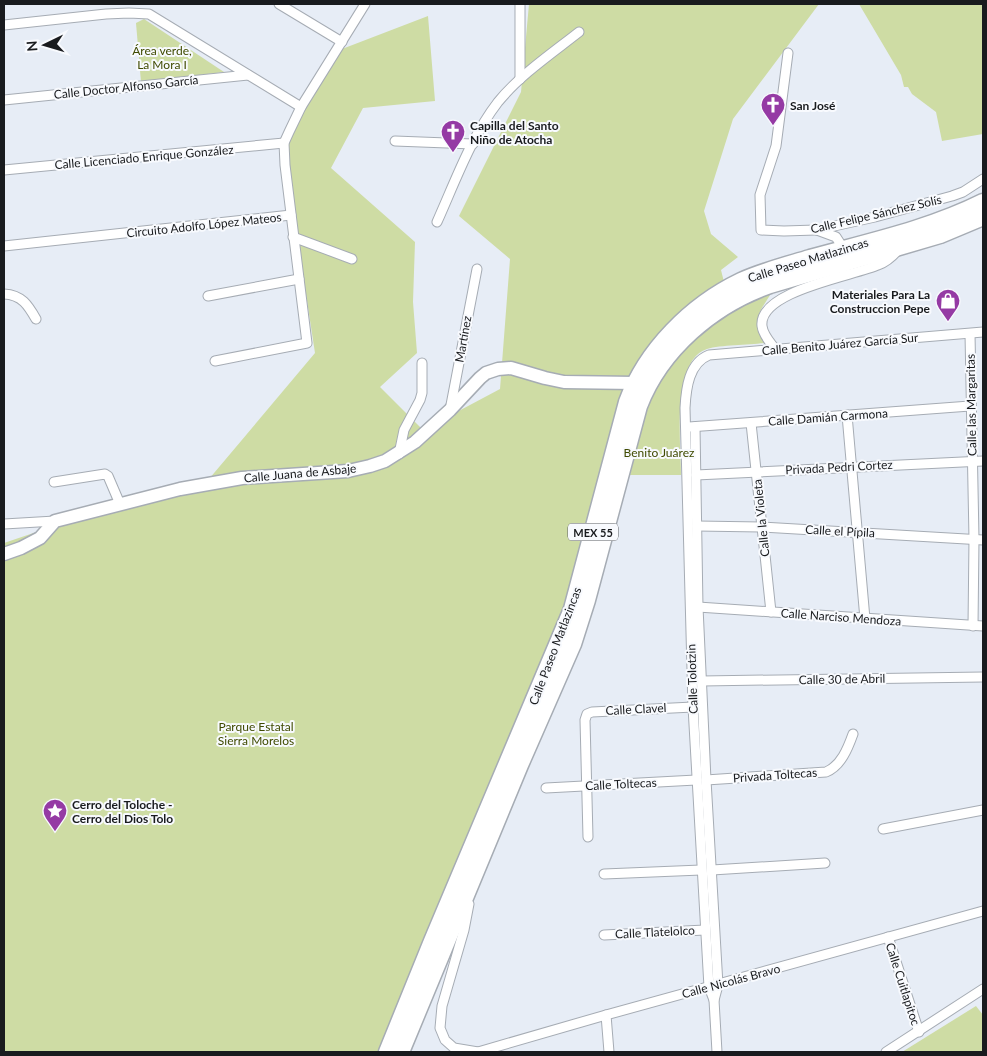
<svg xmlns="http://www.w3.org/2000/svg" width="987" height="1056" font-family="Lato,sans-serif">
<rect width="100%" height="100%" fill="#e7edf6"/>
<!-- green -->
<g fill="#cedca4">
<path d="M529,4h290l-86,115 -29,92 7,23 27,23 -17,13 3,12 -56,52 -86,268 -185,450h-393v-509l115,-39 90,-25 106,-126 -31,-203 18,-38 40,-63 86,-33 7,85 -72,7 -32,60 84,74 -2,60 4,51 -37,34 43,43 77,-41 10,-130 -51,-43 62,-124z"/>
<path d="M859,4h124v130l-41,7 -6,-29 -24,-18 -4,-7h-4l-3,-12z"/>
<path d="M144,19l80,53 -83,10 -5,-59z"/>
<path d="M772,292c-13,21 -21,27 -7,51 -16,2 -44,2 -58,6 -36,11 -26,97 -26,126h-51c6,-23 10,-47 19,-70 12,-33 40,-65 68,-86 16,-12 36,-20 55,-27z"/>
<path d="M976,1006l7,9v37h-81z"/>
</g>
<g fill="none" stroke-linecap="round" stroke-linejoin="round">
<defs>
<g id="street">
<path d="M279,4l63,38"/>
<path d="M4,25l102,-11 23,-1 20,1 152,93"/>
<path d="M788,53l-12,93 -16,49 1,35 23,1 32,-1 59,-13 77,-21 11,-4 20,-13"/>
<path d="M520,79v-75"/>
<path d="M4,100l244,-25"/>
<path d="M395,141l78,3"/>
<path d="M4,170l280,-27"/>
<path d="M437,222c18,-40 34,-85 61,-120 22,-27 53,-48 81,-70"/>
<path d="M817,230l19,7 9,14"/>
<path d="M293,237l59,22"/>
<path d="M4,246l287,-31"/>
<path d="M4,294c18,1 24,11 32,25"/>
<path d="M208,296l91,-17"/>
<path d="M970,334l4,205 -1,87"/>
<path d="M775,349c-5,-7 -12,-14 -13,-23 -4,-35 91,-50 116,-61 9,-3 15,-9 21,-16"/>
<path d="M215,361l92,-18 -22,-178 -1,-22 5,-11 12,-25 64,-103"/>
<path d="M450,410l27,-141"/>
<path d="M847,415l18,204"/>
<path d="M751,423l20,189"/>
<path d="M689,427l281,-21"/>
<path d="M695,427l3,180 8,173 12,205 -4,15"/>
<path d="M399,454l5,-24 16,-30 2,-7v-30"/>
<path d="M696,475l287,-14"/>
<path d="M54,482l51,-8 3,2 12,28"/>
<path d="M4,524l51,-3"/>
<path d="M697,526l64,1 222,13"/>
<path d="M698,607l285,19"/>
<path d="M702,681l281,-4"/>
<path d="M706,780l120,-8c15,-6 22,-24 27,-38"/>
<path d="M546,788l150,-8"/>
<path d="M883,829l100,-19"/>
<path d="M588,837l-3,-117 2,-6 5,-2 101,-5"/>
<path d="M712,870l113,-7"/>
<path d="M604,874l97,-4"/>
<path d="M469,904l-5,26 -22,76 -2,22 5,12 9,8 24,4"/>
<path d="M604,935l101,-5"/>
<path d="M888,937l31,95"/>
<path d="M606,1015l3,37"/>
<path d="M478,1052l128,-37 377,-104"/>
<path d="M717,1052l-3,-52 -5,-13 -16,-280 -8,-299c1,-20 4,-45 24,-53l274,-23"/>
<path d="M886,1052l97,-63"/>
</g>
<path id="secondary" d="M4,554l17,-6 19,-10 15,-17 125,-32 62,-11 106,-7 22,-5 15,-5 30,-19 35,-32 30,-32 6,-5 12,-4 13,-1 34,10 19,4 71,1"/>
<g id="highway">
<path d="M387,1052l45,-111 140,-332 55,-207c19,-52 64,-97 114,-121 22,-10 46,-16 69,-23 58,-16 119,-29 173,-56"/>
<path d="M401,1052l119,-287 53,-121 14,-44 52,-194c22,-57 74,-101 131,-121l170,-50 43,-18"/>
</g>
</defs>
<!-- street casing -->
<use href="#street" stroke="#a6acb4" stroke-width="11"/>
<!-- secondary casing -->
<use href="#secondary" stroke="#a6acb4" stroke-width="15"/>
<!-- highway casing -->
<use href="#highway" stroke="#a6acb4" stroke-width="19"/>
<!-- street -->
<use href="#street" stroke="#fff" stroke-width="9"/>
<!-- secondary -->
<use href="#secondary" stroke="#fff" stroke-width="12"/>
<!-- highway -->
<use href="#highway" stroke="#fff" stroke-width="16"/>
</g>
<!-- icons -->
<defs>
<symbol id="church-pin" viewBox="-11 -11 22 30"><path d="M0 17L-7.5 6A9.5 9.5 0 1 1 7.5 6Z" fill="#953aa4" stroke="#f8fafe"/><path d="M-1.2-6h2.4v3.5h3.3v2.4h-3.3V6h-2.4V-.1h-3.3v-2.4h3.3Z" fill="#fff"/></symbol>
<symbol id="shop-pin" viewBox="-11 -11 22 30"><path d="M0 17L-7.5 6A9.5 9.5 0 1 1 7.5 6Z" fill="#953aa4" stroke="#f8fafe"/><path d="M-5-2.5h2.3a2.7 3.5 0 0 1 5.4 0H5L5.5 6h-11ZM-1.5-2.5h3a1.5 2.3 0 0 0-3 0Z" fill="#fff"/></symbol>
<symbol id="sight-pin" viewBox="-11 -11 22 30"><path d="M0 17L-7.5 6A9.5 9.5 0 1 1 7.5 6Z" fill="#953aa4" stroke="#f8fafe"/><path d="M0-6L1.8-2.2L6-1.7L2.9 1.2L3.7 5.4L0 3.3L-3.7 5.4L-2.9 1.2L-6-1.7L-1.8-2.2Z" fill="#fff"/></symbol>
</defs>
<g fill-rule="evenodd">
<use href="#church-pin" x="759" y="91" width="28" height="38"/>
<use href="#church-pin" x="439" y="118" width="28" height="38"/>
<use href="#shop-pin" x="934" y="287" width="28" height="38"/>
<use href="#sight-pin" x="41" y="797" width="28" height="38"/>
</g>
<g text-anchor="middle" dominant-baseline="central" stroke-width="4" stroke-linejoin="round" paint-order="stroke">
<!-- shield labels -->
<rect fill="#f8fafe" stroke="#5c5e61" stroke-width="1" x="568" y="523.5" width="50" height="17" rx="4"/>
<g font-size="11" font-weight="bold" fill="#191b1e">
<text x="593" y="532">MEX 55</text>
</g>
<!-- park labels -->
<g font-size="12" fill="#404b02" stroke="#f8fafe">
<text x="162" y="50">Área verde,<tspan x="162" dy="14">La Mora I</tspan></text>
<text x="659" y="452">Benito Juárez</text>
<text x="256" y="726">Parque Estatal<tspan x="256" dy="14">Sierra Morelos</tspan></text>
</g>
<!-- street labels -->
<g font-size="12" fill="#191b1e" stroke="#f8fafe">
<text transform="translate(126 87) rotate(-6)">Calle Doctor Alfonso García</text>
<text transform="translate(144 157) rotate(-5)">Calle Licenciado Enrique González</text>
<text transform="translate(876 214) rotate(-13)">Calle Felipe Sánchez Solís</text>
<text transform="translate(204 225) rotate(-6)">Circuito Adolfo López Mateos</text>
<text transform="translate(808 260) rotate(-17)">Calle Paseo Matlazincas</text>
<text transform="translate(463 339) rotate(-80)">Martínez</text>
<text transform="translate(840 344) rotate(-5)">Calle Benito Juárez García Sur</text>
<text transform="translate(971 405) rotate(-91)">Calle las Margaritas</text>
<text transform="translate(828 417) rotate(-4)">Calle Damián Carmona</text>
<text transform="translate(839 467) rotate(-3)">Privada Pedri Cortez</text>
<text transform="translate(300 473) rotate(-5)">Calle Juana de Asbaje</text>
<text transform="translate(761 518) rotate(-96)">Calle la Violeta</text>
<text transform="translate(840 531) rotate(3)">Calle el Pípila</text>
<text transform="translate(841 617) rotate(4)">Calle Narciso Mendoza</text>
<text transform="translate(555 646) rotate(-69)">Calle Paseo Matlazincas</text>
<text transform="translate(692 679) rotate(-92)">Calle Tolotzin</text>
<text transform="translate(842 679) rotate(-1)">Calle 30 de Abril</text>
<text transform="translate(636 709) rotate(-3)">Calle Clavel</text>
<text transform="translate(775 775) rotate(-4)">Privada Toltecas</text>
<text transform="translate(621 784) rotate(-3)">Calle Toltecas</text>
<text transform="translate(655 932) rotate(-3)">Calle Tlatelolco</text>
<text transform="translate(731 981) rotate(-15)">Calle Nicolás Bravo</text>
<text transform="translate(903 984) rotate(72)">Calle Cuitlapitoc</text>
</g>
<!-- poi labels -->
<g font-size="12" font-weight="bold" fill="#191b1e" stroke="#f8fafe" text-anchor="start">
<text x="790" y="105">San José</text>
<text x="470" y="125">Capilla del Santo<tspan x="470" dy="14">Niño de Atocha</tspan></text>
<text x="930" y="294" text-anchor="end">Materiales Para La<tspan x="930" dy="14">Construccion Pepe</tspan></text>
<text x="72" y="804">Cerro del Toloche -<tspan x="72" dy="14">Cerro del Dios Tolo</tspan></text>
</g>
</g>
<!-- border -->
<rect width="987" height="1056" fill="none" stroke="#191b1e" stroke-width="10"/>
<!-- north arrow -->
<g transform="translate(45 45) rotate(265)" stroke="#f8fafe" stroke-width="4" paint-order="stroke">
<path d="M0-4L9 19L0 12L-9 19Z" fill="#191b1e"/>
<text y="-8" font-size="14" font-weight="bold" text-anchor="middle" fill="#191b1e">N</text>
</g>
</svg>
